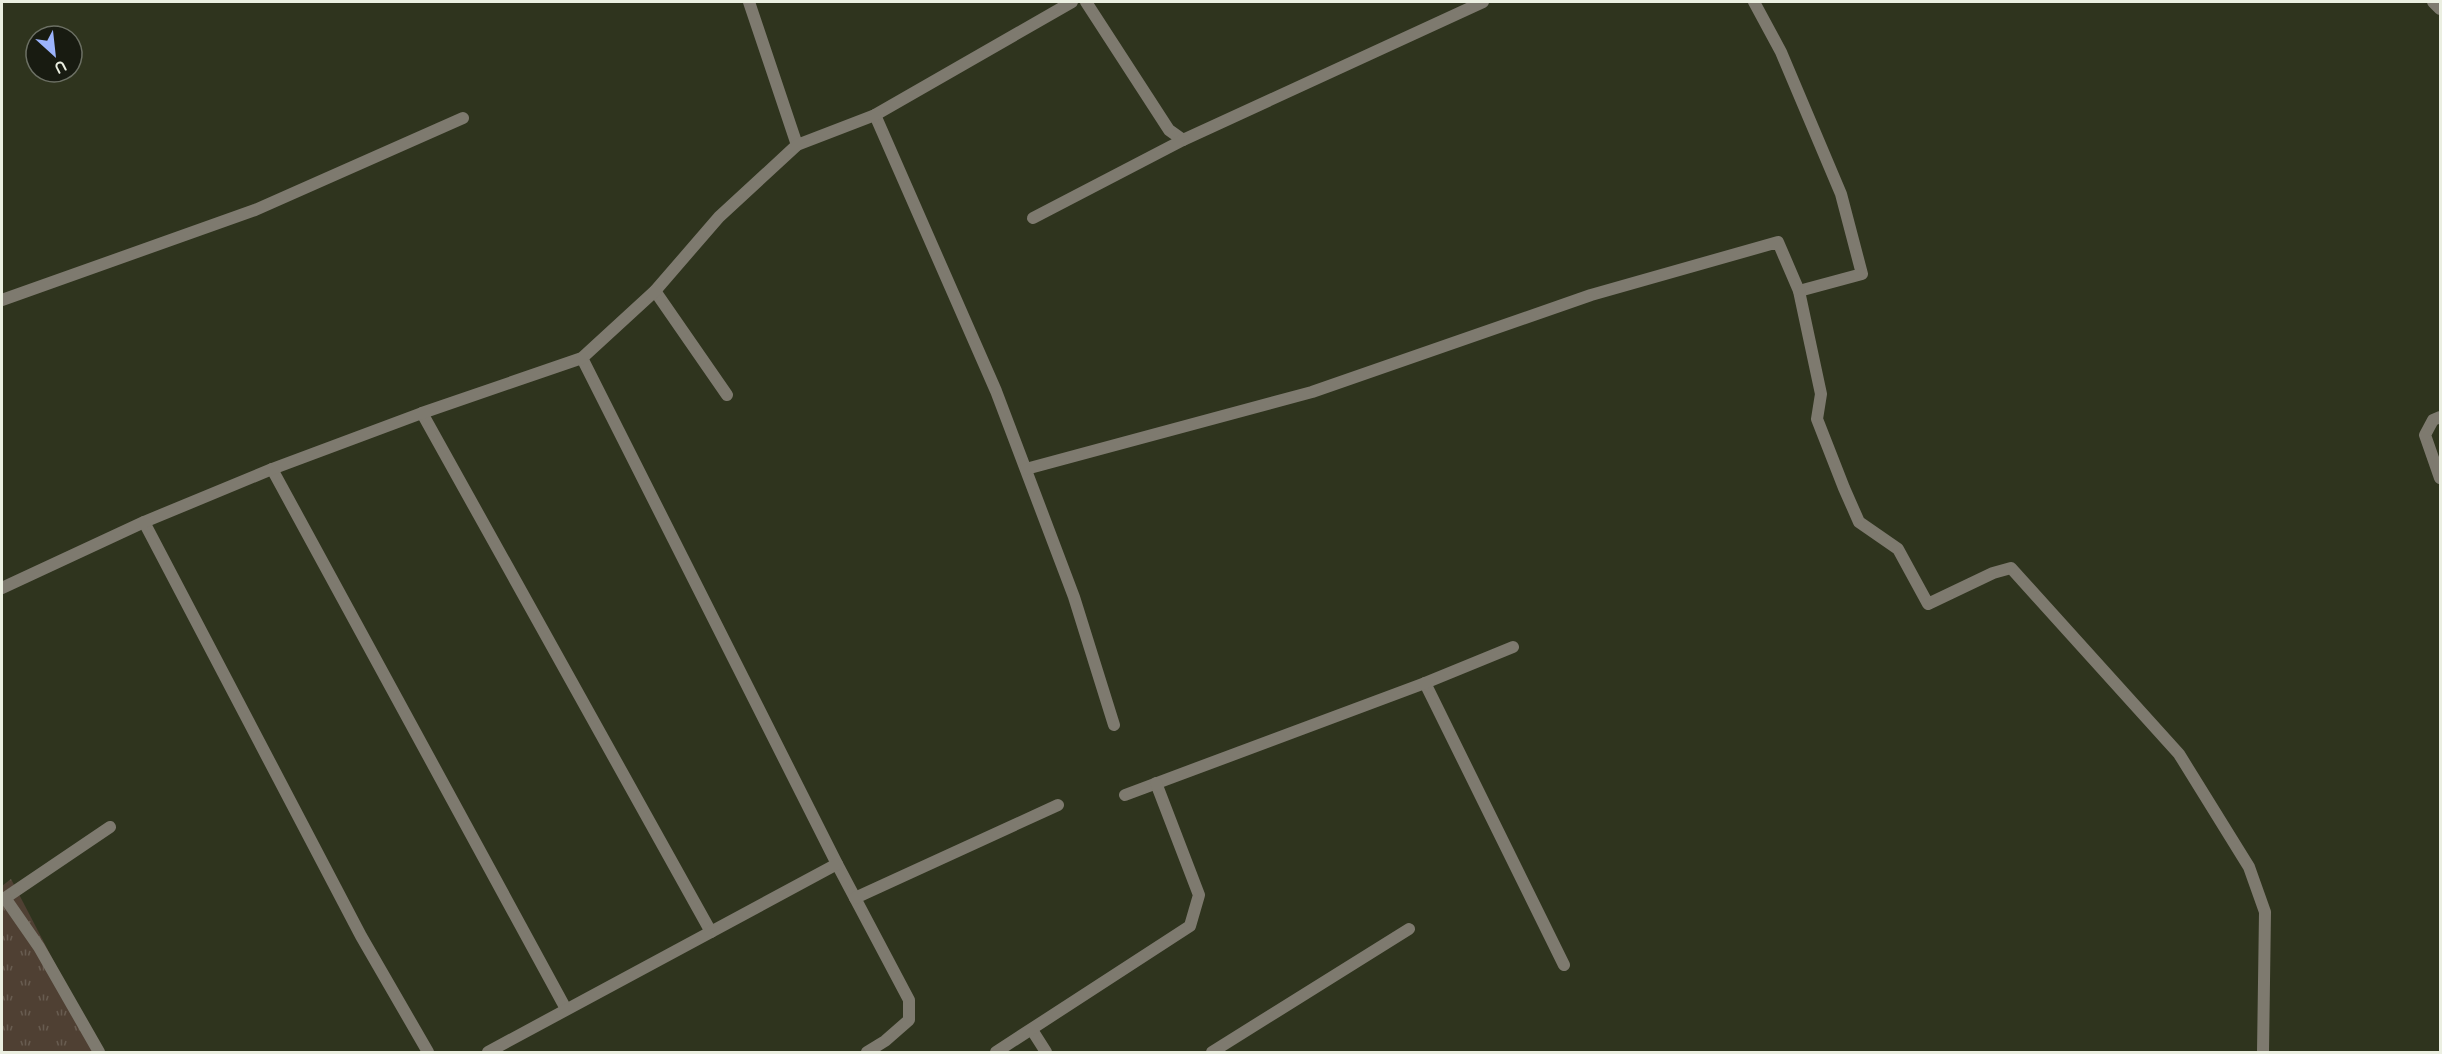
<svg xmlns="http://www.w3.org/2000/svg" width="2442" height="1054" font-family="Quicksand,sans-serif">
<defs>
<pattern id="grass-tufts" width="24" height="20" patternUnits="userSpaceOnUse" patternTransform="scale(1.5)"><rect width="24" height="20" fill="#4f4033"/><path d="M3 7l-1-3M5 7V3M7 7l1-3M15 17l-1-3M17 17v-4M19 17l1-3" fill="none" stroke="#685c50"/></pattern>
</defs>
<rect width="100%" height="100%" fill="#2f341e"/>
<!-- grass -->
<path fill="url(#grass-tufts)" d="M11,879l90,173h-99v-166z"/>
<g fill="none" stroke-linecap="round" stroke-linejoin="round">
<!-- street -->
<g stroke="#7e7a6f" stroke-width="12">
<path d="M749,2l48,143"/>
<path d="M1086,2l83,128 14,10 300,-138"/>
<path d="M1754,2l27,50 60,142 21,80 -63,17"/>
<path d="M2433,2l7,7"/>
<path d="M875,115l121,276 78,206 40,128"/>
<path d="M1033,218l150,-78"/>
<path d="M655,291l72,104"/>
<path d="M2,300l253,-90 208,-92"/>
<path d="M582,358l255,506 72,136v20l-24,21 -18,11"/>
<path d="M422,413l289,519"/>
<path d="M2440,417l-7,3 -8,15 15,43"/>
<path d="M272,469l294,540"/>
<path d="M1026,469l286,-77 279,-97 187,-53 21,49 22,103 -4,25 27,69 15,34 39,27 30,55 65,-31 18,-5 168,186 70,113 16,45 -2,140"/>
<path d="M144,522l217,414 67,116"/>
<path d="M2,588l142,-66 128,-53 150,-56 160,-55 73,-67 64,-74 78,-72 78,-30 197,-113"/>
<path d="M1425,683l139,282"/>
<path d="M1125,795l300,-112 88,-36"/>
<path d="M5,898l105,-71"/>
<path d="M855,898l203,-93"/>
<path d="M2,900l3,-2 34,49 60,105"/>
<path d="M1032,1030l14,22"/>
<path d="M488,1052l349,-188"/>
<path d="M996,1052l194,-126 9,-31 -43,-112"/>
<path d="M1212,1052l197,-123"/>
</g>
</g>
<!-- border -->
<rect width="2442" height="1054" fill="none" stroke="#ebefe1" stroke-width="6"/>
<!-- north arrow -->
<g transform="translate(54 54) rotate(153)"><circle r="28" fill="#181b11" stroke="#6c7064" stroke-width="1.5"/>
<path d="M0-4.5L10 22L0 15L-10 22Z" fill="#9cb4fd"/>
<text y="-9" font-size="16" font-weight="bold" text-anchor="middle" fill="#ebefe1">U</text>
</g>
</svg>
